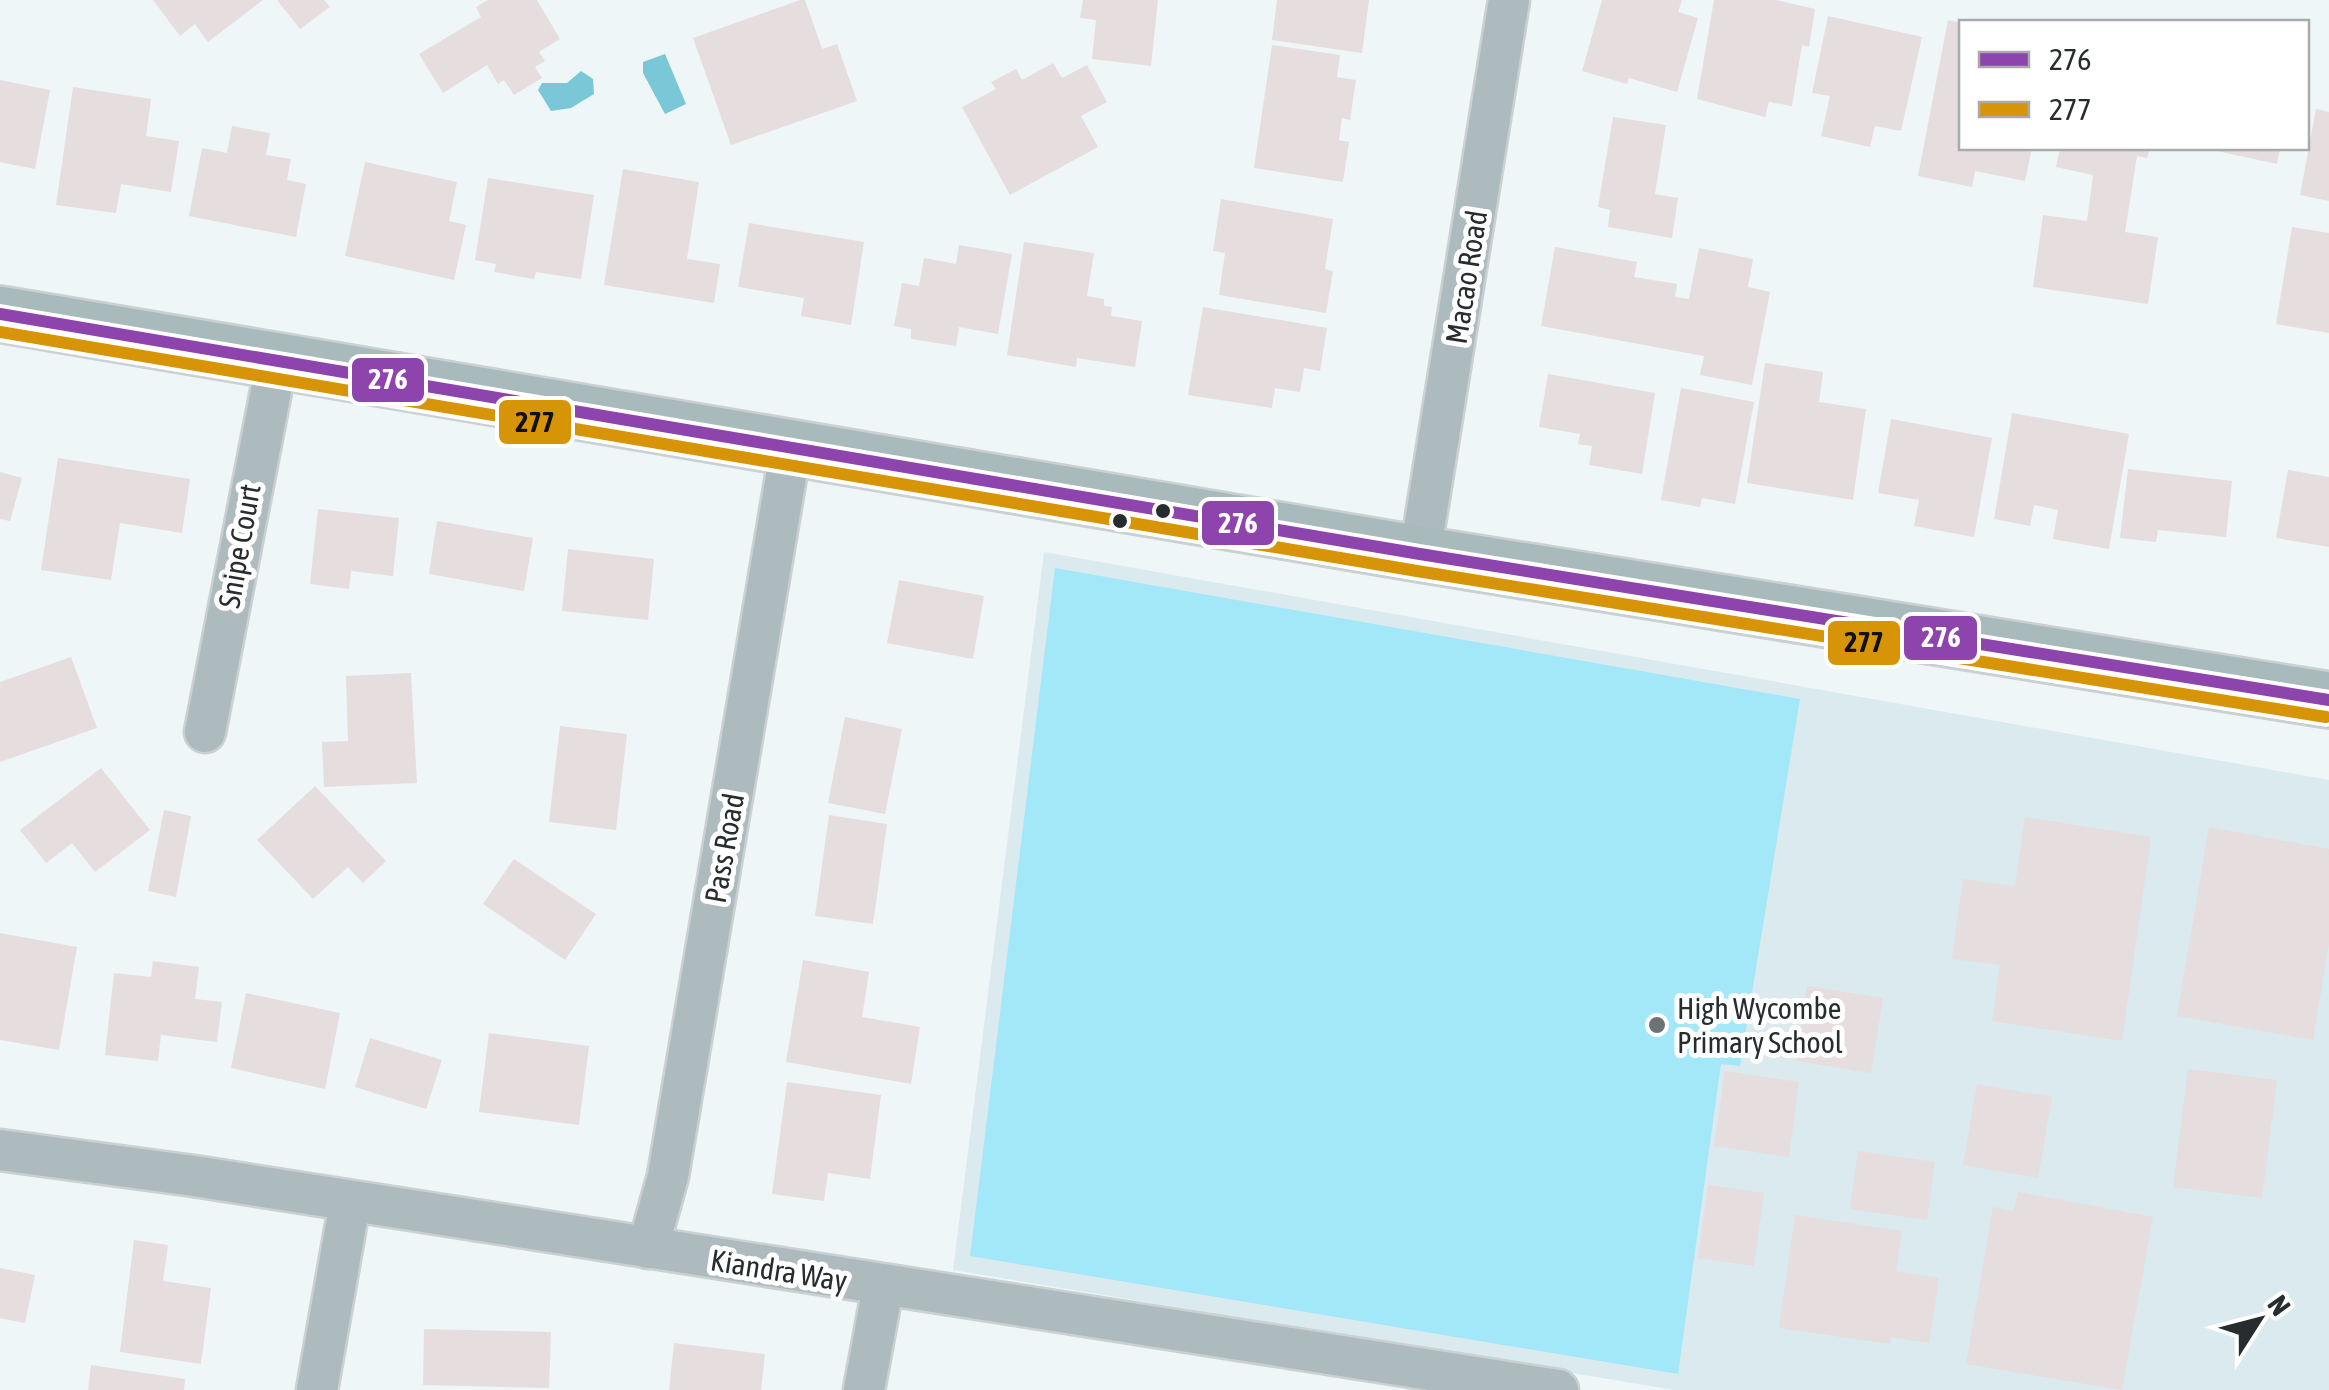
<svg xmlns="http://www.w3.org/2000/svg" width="2329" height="1390" font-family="'Asap Condensed',sans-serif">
<rect width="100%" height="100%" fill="#eef6f8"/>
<!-- built -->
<path fill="#daeaef" d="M1044,552l1285,228v610h-655l-721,-120z"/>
<!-- green -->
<path fill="#a3e8f8" d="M1055,568l745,131 -60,367 -19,-2 -43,310 -708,-118z"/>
<!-- water -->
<g fill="#7ac7d7">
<path d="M665,54l21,50 -21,10 -22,-41v-11z"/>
<path d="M581,71l12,8 1,15 -23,14 -20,3 -13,-21 4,-7h25z"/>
</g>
<!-- building -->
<g fill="#e6dddf">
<path d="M153,0h110l-55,42 -13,-18 -15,12z"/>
<path d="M277,0h47l6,7 -30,22z"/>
<path d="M488,0h49l23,39 -21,13 6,9 -10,6 7,11 -28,17 -10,-15 -6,4 -11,-19 -44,28 -24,-39 62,-37 -5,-10z"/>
<path d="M800,0h5l17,49 15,-5 20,57 -126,44 -38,-107z"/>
<path d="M1083,0h75l-7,66 -59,-7 4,-39 -16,-2z"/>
<path d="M1277,0h92l-7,53 -90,-13z"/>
<path d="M1602,0h80l-4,12 20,6 -21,74 -48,-14 -2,6 -45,-13z"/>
<path d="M1714,0h62l39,9 -6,38 -7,-2 -10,61 -23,-4 -4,15 -68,-18z"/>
<path d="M1828,16l94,21 -21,94 -26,-5 -5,21 -49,-11 9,-40 -18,-3z"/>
<path d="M1948,20l14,3v125h70l-7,33 -50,-10 -3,16 -54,-11z"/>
<path d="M1272,45l68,10 -3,22 19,3 -6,40 -8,-2 -3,22 10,2 -6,40 -89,-14z"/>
<path d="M1053,63l9,15 25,-13 20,37 -26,14 17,31 -88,48 -48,-88 34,-18 -5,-7 25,-13 6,11z"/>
<path d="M0,80l50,10 -15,79 -35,-7z"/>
<path d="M73,87l78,12 -5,37 33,5 -8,51 -50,-8 -5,29 -60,-8z"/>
<path d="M2316,109l13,3v89l-29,-6z"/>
<path d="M1613,117l53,8 -11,69 23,4 -6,40 -64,-11 2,-17 -12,-3z"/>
<path d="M232,126l38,7 -4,22 25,4 -4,21 19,4 -10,53 -107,-21 13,-68 25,5z"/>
<path d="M2060,148h90l-3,10 -10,-2 -12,76 33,5 -10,67 -115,-17 10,-72 44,6 6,-46 -37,-8z"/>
<path d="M2203,148h77l-3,16z"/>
<path d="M365,162l92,20 -8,39 17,4 -12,55 -109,-24z"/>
<path d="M623,169l76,13 -12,77 33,5 -6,39 -110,-18z"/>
<path d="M488,178l106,17 -13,84 -45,-7 -2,7 -40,-7 2,-8 -21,-4z"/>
<path d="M1221,199l112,20 -8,50 8,2 -7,42 -107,-18 6,-42 -12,-2z"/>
<path d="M749,223l115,19 -13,83 -50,-9 3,-18 -66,-11z"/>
<path d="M2292,227l37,6v100l-53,-9z"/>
<path d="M1024,242l70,11 -7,43 17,3v7l8,1 -1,9 31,5 -7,46 -58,-9 -1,9 -69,-12z"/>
<path d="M959,245l53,9 -14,80 -39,-7 -3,19 -45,-7v-10l-17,-3 8,-43 17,3 5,-28 32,6z"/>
<path d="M1555,247l82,15 -3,15 43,7 -2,13 14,2 10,-51 54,11 -5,28 22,5 -18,93 -52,-10 4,-19 -163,-30z"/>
<path d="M1203,307l124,21 -7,43 -16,-3 -4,24 -25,-4 -3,20 -84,-13z"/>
<path d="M1765,363l58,9 -4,30 47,7 -13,91 -106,-17z"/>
<path d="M1548,374l107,19 -13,81 -53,-9 3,-19 -14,-2 2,-10 -41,-7z"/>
<path d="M1681,388l73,14 -19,102 -33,-6 -2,9 -39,-7z"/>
<path d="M2012,413l117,21 -20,115 -56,-10 5,-29 -24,-5 -4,21 -36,-7z"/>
<path d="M1891,419l101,19 -18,99 -60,-11 5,-26 -41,-7z"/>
<path d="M58,458l132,21 -8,54 -62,-10 -9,57 -70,-10z"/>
<path d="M2128,469l104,12 -6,56 -68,-7 -2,12 -36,-4z"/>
<path d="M2288,470l41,7v70l-53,-9z"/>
<path d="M0,472l22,6 -12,43 -10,-2z"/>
<path d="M318,509l81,9 -6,58 -42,-5 -2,18 -39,-5z"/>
<path d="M437,521l96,17 -9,53 -95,-17z"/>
<path d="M568,549l86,10 -6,61 -86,-9z"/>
<path d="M899,580l85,16 -11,63 -86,-16z"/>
<path d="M71,657l26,71 -97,34v-80z"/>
<path d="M411,673l6,110 -93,4 -2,-45 26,-1 -2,-65z"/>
<path d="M845,717l57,12 -17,85 -57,-11z"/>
<path d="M560,726l67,8 -11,96 -67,-8z"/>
<path d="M101,768l49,62 -55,42 -23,-29 -26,20 -26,-33z"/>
<path d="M315,786l71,75 -23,22 -15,-16 -35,32 -56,-59z"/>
<path d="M164,810l27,6 -15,81 -28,-6z"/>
<path d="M829,815l58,9 -14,100 -58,-8z"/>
<path d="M2025,817l126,20 -29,204 -130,-20 8,-56 -48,-6 11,-80 52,7z"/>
<path d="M2209,827l120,22v94l-16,97 -136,-24z"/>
<path d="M514,859l82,55 -31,46 -82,-56z"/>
<path d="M0,933l77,14 -18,103 -59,-10z"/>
<path d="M803,960l66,12 -7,45 58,10 -9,57 -125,-22z"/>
<path d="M153,961l46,6 -4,32 27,3 -5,40 -56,-7 -3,26 -53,-6 9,-82 37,4z"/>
<path d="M1807,986l76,12 -12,75 -75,-12z"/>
<path d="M246,993l94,20 -15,76 -94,-21z"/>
<path d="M489,1033l100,13 -10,79 -100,-13z"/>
<path d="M370,1038l72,22 -16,49 -71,-22z"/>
<path d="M2188,1069l89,11 -15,118 -89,-11z"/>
<path d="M1725,1071l74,11 -10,75 -75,-11z"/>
<path d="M787,1082l94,13 -11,84 -42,-6 -4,28 -52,-7z"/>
<path d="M1977,1084l75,13 -14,81 -75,-13z"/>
<path d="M1858,1151l77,11 -8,58 -77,-11z"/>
<path d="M1708,1185l56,8 -10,73 -56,-8z"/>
<path d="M2018,1192l135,25 -31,173 -156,-26 27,-157 21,4z"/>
<path d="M1795,1215l107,16 -6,40 43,7 -10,65 -38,-6 -1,7 -111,-16z"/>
<path d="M134,1240l34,5 -5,36 48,7 -10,76 -81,-12z"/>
<path d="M0,1268l35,7 -10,48 -25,-5z"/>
<path d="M424,1329l127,3 -2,56 -126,-3z"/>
<path d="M674,1343l91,11 -4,36h-92z"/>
<path d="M91,1365l94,14 -1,11h-96z"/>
</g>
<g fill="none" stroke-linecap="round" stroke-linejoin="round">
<defs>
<g id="street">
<path d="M1420,554l89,-554"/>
<path d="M205,732l72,-372"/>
<path d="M0,1150l194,26 1364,214"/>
<path d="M648,1248l20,-72 123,-729"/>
<path d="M317,1390l33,-188"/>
<path d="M864,1390l19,-103"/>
</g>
<path id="secondary" d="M0,314l1420,240 909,146"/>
</defs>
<!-- street casing -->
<use href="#street" stroke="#cbd1d3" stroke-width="45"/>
<!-- secondary casing -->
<use href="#secondary" stroke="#cbd1d3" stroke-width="60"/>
<!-- street -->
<use href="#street" stroke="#adbabe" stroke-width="40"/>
<!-- secondary -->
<use href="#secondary" stroke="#a8babc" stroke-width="55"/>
<defs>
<path id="bus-1" d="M0,314l1420,240 909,146"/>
<path id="bus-2" d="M0,332l1417,239 909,146"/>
</defs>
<!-- bus-1 casing -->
<use href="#bus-1" stroke="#fff" stroke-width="20"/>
<!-- bus-2 casing -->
<use href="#bus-2" stroke="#fff" stroke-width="20"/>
<!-- bus-1 -->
<use href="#bus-1" stroke="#8e44ad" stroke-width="12"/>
<!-- bus-2 -->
<use href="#bus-2" stroke="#d89407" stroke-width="12"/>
</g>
<!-- markers -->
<g fill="#272d2e" stroke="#fff" stroke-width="4">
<circle cx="1163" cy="511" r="9"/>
<circle cx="1120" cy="521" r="9"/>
</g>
<circle fill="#6d7375" stroke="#fff" stroke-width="4" cx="1657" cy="1025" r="10"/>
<g text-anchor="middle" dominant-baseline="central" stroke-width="10" stroke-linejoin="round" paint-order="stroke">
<!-- street labels -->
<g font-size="30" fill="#272d2e" stroke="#fff">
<text transform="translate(1466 277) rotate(-81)">Macao Road</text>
<text transform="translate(239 546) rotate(-80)">Snipe Court</text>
<text transform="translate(724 848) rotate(-80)">Pass Road</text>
<text transform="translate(779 1270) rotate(9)">Kiandra Way</text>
</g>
<!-- poi labels -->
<g font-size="30" fill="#272d2e" stroke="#fff" text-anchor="start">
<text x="1677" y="1008">High Wycombe<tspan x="1677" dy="34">Primary School</tspan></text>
</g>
</g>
<g stroke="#fff" stroke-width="4">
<rect x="350" y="356" width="76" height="48" rx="10" fill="#8e44ad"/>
<rect x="497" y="398" width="76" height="48" rx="10" fill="#d89407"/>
<rect x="1200" y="499" width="76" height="48" rx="10" fill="#8e44ad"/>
<rect x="1902" y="614" width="77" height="48" rx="10" fill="#8e44ad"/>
<rect x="1826" y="619" width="76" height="48" rx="10" fill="#d89407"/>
</g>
<g font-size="28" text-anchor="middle" font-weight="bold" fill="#fff">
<text x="388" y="389">276</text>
<text x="1238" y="533">276</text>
<text x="1941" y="647">276</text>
</g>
<g font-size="28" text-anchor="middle" font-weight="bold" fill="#111">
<text x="535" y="432">277</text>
<text x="1864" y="652">277</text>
</g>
<!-- legend -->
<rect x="1959" y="20" width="350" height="130" fill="#ffffff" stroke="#a9abab" stroke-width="2.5"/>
<rect x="1979" y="52" width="50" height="15" fill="#8e44ad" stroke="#a9abab" stroke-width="2.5"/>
<text x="2049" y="70" font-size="30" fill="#272d2e">276</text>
<rect x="1979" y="102" width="50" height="15" fill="#d89407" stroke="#a9abab" stroke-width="2.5"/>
<text x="2049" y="120" font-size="30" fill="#272d2e">277</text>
<!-- north arrow -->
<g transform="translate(2259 1320) rotate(54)" stroke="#ffffff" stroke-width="8" paint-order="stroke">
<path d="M0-8L18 38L0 25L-18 38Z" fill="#272d2e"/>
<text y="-15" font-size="28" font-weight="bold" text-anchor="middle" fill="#272d2e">N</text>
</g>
</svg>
